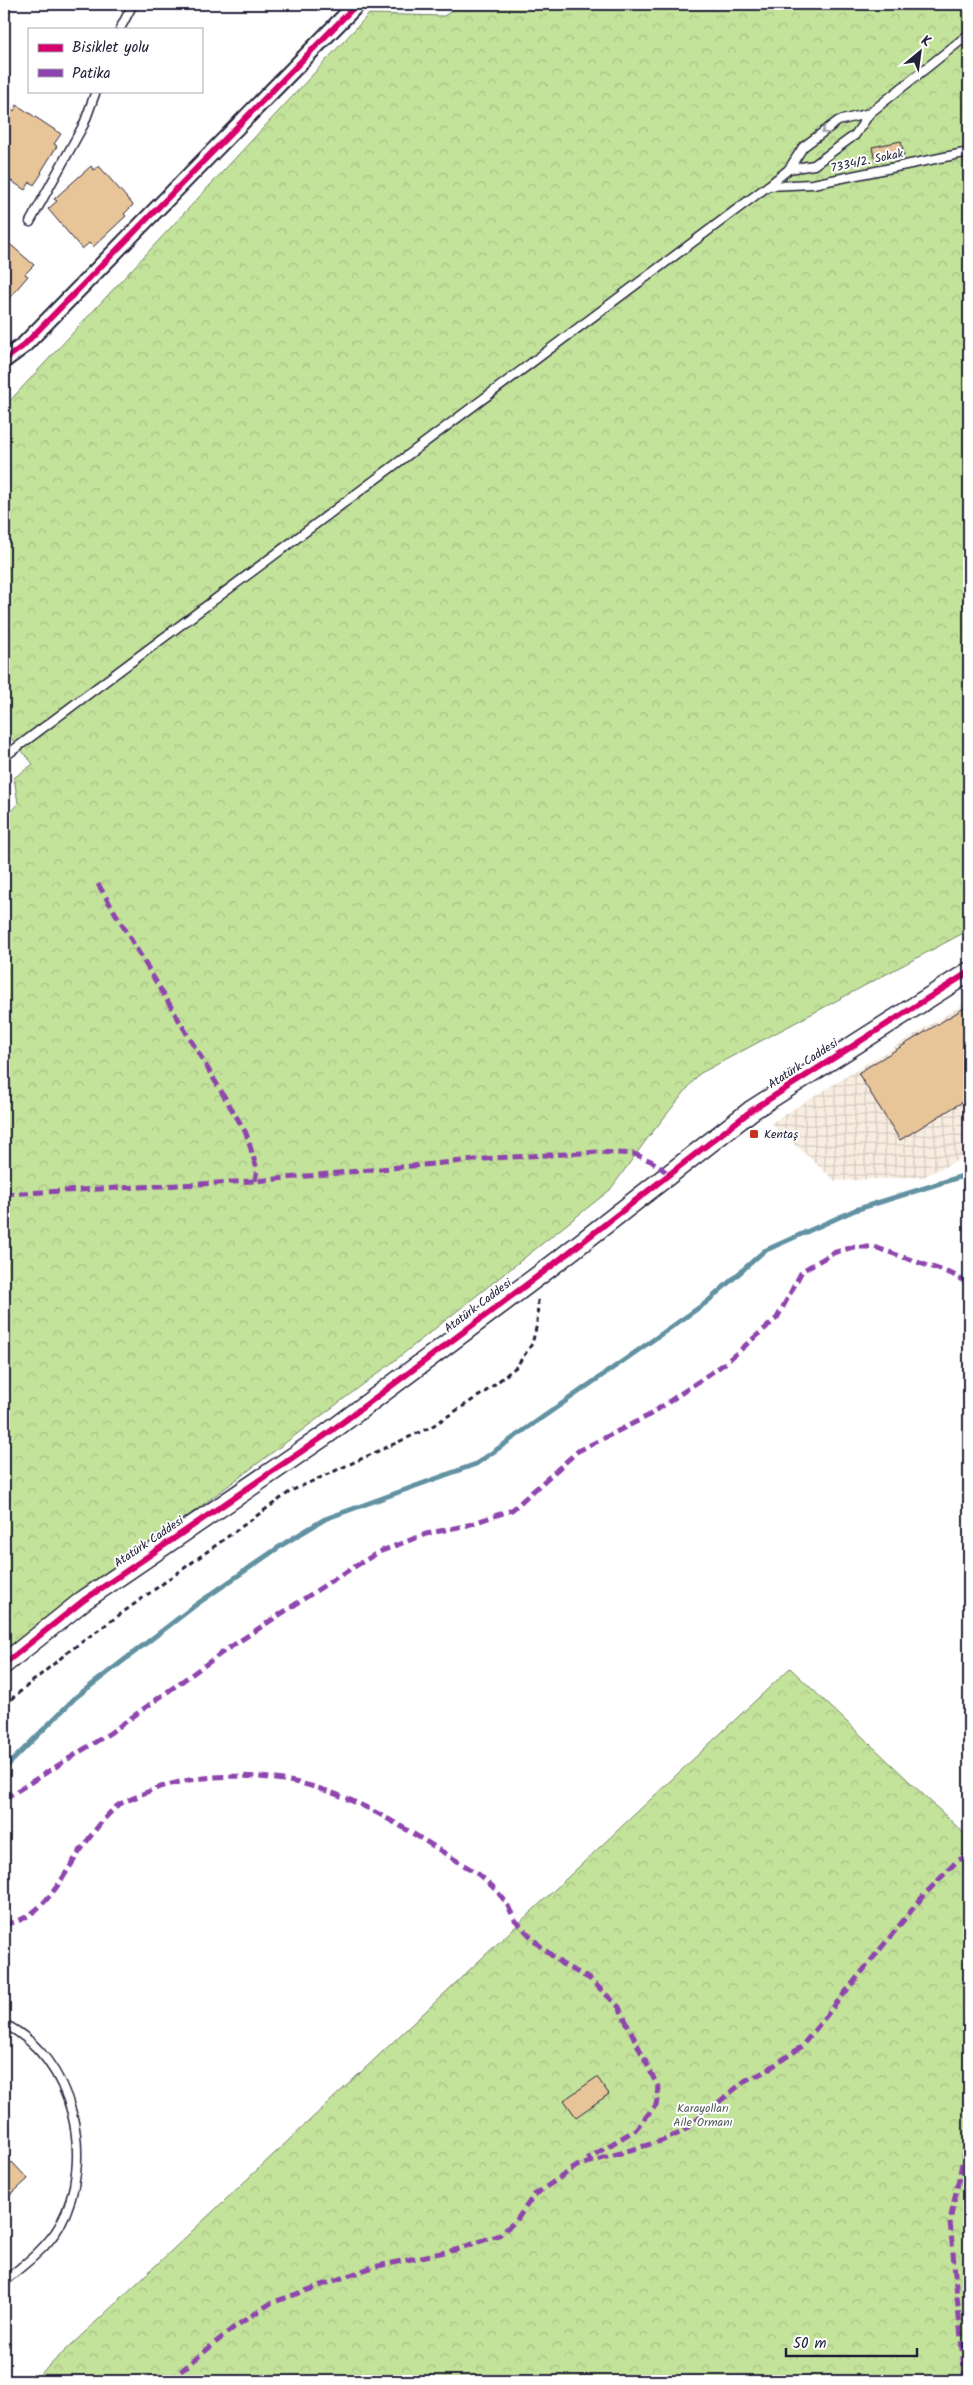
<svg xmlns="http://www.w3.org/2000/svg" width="973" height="2385" font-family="Kalam,sans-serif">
<defs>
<pattern id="industrial-grid" width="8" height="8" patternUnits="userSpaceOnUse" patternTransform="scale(1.25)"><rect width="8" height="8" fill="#f8ede0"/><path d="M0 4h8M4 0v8" fill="none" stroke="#d4cbc1"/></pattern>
<pattern id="forest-crowns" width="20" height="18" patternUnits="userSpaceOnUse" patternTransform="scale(1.25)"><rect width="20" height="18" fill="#c3e29a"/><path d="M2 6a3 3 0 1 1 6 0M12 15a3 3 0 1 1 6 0" fill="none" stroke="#a7c286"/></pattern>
</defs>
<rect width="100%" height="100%" fill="#fff"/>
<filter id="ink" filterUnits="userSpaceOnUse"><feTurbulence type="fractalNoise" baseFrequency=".02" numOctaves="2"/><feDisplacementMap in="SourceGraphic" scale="10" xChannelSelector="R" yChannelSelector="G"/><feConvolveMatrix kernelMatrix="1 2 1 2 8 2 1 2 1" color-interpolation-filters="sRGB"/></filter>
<g filter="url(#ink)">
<!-- industrial -->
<path fill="url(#industrial-grid)" d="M969,1001v154l-46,22 -88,4 -64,-58z"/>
<!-- forest -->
<g fill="url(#forest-crowns)" stroke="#72826a">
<path d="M462,4h507v926l-270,144 -52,65 -37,51 -221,175 -385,289v-834l14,-17 -4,-25 19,-14 -29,-34v-323l365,-393 75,2z"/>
<path d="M790,1668l179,170v543h-936z"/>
</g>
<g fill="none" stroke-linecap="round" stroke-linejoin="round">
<!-- stream -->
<path stroke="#6292a2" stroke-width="5" d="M4,1769l72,-72 121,-93 88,-61 40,-24 151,-55 231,-162 57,-51 91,-41 114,-36"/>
</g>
<!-- building -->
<g fill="#e8c499" stroke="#22223b">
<path d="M17,105l44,29 -7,10 3,2 -16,26 1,1 -8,12 -4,-3 -5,8 -21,-14v-60l5,-8 5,3z"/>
<path d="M901,141l3,14 -29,6 -3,-14z"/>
<path d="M91,166l3,4 5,-4 34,39 -9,9 2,2 -33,31 -4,-4 -7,6 -34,-40 9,-8 -3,-2z"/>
<path d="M4,239l30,26 -9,9 3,2 -24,28z"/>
<path d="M969,1005v93l-69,42 -42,-67z"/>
<path d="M597,2077l12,17 -33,23 -12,-17z"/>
<path d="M12,2162l16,17 -24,22v-31z"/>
</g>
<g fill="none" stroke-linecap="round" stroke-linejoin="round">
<defs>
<g id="service">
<path d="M120,29l13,-25"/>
<path d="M789,169l25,-4 41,-30 15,-22 99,-79"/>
<path d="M768,186l45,-2 156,-32"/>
<path d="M30,222l54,-98 12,-33"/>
<path d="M4,757l764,-571 21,-17 14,-22 35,-26 32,-8"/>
<path d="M4,2024c70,34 92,135 56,201 -13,23 -36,40 -56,56"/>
</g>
<path id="minor" d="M4,360l19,-14 334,-342"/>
<path id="tertiary" d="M4,1664l80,-64 243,-166 227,-170 198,-154 217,-138"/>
</defs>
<!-- service casing -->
<use href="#service" stroke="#22223b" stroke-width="11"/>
<!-- minor casing -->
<use href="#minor" stroke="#22223b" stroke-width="19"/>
<!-- tertiary casing -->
<use href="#tertiary" stroke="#22223b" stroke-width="22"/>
<!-- path -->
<path stroke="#22223b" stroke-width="3" stroke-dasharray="5 4" stroke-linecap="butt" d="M4,1705l64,-53 223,-161 140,-64 54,-35 31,-25 16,-23 5,-20 1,-25"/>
<!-- service -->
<use href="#service" stroke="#fff" stroke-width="8"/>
<!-- minor -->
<use href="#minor" stroke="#fff" stroke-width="15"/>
<!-- tertiary -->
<use href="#tertiary" stroke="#fff" stroke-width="19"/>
<!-- quiet -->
<g stroke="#8e44ad" stroke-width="5" stroke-dasharray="10 5" stroke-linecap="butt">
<path d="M98,884l148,249 11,36 -2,12"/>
<path d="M4,1194l251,-13 240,-23 104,-6 35,2 17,7 18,13"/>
<path d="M4,1799l106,-66 113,-81 108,-71 48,-29 47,-18 42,-9 44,-15 66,-59 70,-35 76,-52 53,-46 25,-47 31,-18 20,-6h21l78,27 17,10"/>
<path d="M4,1924c37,-3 58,-46 76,-73 10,-14 23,-33 36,-44 5,-5 14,-7 20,-10 54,-27 132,-26 188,-7 55,18 104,54 153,83l16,14 13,15 9,18 24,25 23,19 28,15 29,28 40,82 -3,16 -21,25 -48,29"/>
<path d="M169,2381l64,-53 38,-25 102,-36 82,-17 44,-15 17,-14 18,-26 43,-29 87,-26 18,-8 64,-52 17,-7 38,-26 123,-152 32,-33 13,-8"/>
<path d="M965,2381l-15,-160 19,-91"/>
</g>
<defs>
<g id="cycleway">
<path d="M4,360l19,-14 334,-342"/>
<path d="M4,1664l80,-64 243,-166 227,-170 198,-154 217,-138"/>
</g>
</defs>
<!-- cycleway casing -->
<use href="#cycleway" stroke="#fff" stroke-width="9"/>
<!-- cycleway -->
<use href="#cycleway" stroke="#d6006c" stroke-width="6"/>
</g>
<!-- one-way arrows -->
<defs><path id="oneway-chevron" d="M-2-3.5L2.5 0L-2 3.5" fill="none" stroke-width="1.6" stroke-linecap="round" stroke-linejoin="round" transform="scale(1.25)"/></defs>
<use stroke="#9c9ca7" href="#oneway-chevron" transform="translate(825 131) rotate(144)"/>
</g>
<!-- markers -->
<rect fill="#c8321e" stroke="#fff" stroke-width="2" x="749" y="1129" width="10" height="10" rx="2.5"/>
<g text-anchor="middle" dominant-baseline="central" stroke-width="4" stroke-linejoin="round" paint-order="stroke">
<!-- street labels -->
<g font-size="12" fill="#22223b" stroke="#fff">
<text transform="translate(867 161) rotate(-12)">7334/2. Sokak</text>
<text transform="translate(803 1064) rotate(-33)">Atatürk Caddesi</text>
<text transform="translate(478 1306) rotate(-37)">Atatürk Caddesi</text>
<text transform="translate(149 1542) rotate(-34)">Atatürk Caddesi</text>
</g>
<!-- poi labels -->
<g font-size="12" fill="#22223b" stroke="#fff" text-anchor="start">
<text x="764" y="1134">Kentaş</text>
</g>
<!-- park labels -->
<g font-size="12" fill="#525c58" stroke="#fff">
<text x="703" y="2108">Karayolları<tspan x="703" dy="14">Aile Ormanı</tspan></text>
</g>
</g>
<!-- margin -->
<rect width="973" height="2385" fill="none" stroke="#fff" stroke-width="20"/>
<rect x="10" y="10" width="953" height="2365" fill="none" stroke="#22223b" stroke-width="2" filter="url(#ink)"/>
<!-- legend -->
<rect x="28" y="28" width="175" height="65" fill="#ffffff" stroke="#a7a7b1"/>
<rect x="38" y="44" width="25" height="8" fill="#d6006c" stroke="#a7a7b1"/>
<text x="72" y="52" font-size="15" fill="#22223b">Bisiklet yolu</text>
<rect x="38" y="69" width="25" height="8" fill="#8e44ad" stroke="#a7a7b1"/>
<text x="72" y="78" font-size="15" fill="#22223b">Patika</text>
<!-- north arrow -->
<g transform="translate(920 52) rotate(29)" stroke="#ffffff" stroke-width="4" paint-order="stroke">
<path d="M0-4L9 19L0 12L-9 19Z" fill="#22223b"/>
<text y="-8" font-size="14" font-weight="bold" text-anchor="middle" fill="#22223b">K</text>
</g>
<!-- scale -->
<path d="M786 2348v8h131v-8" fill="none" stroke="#22223b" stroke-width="2.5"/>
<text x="793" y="2348" font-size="15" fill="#22223b" stroke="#ffffff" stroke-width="4" paint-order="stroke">50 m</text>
</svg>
